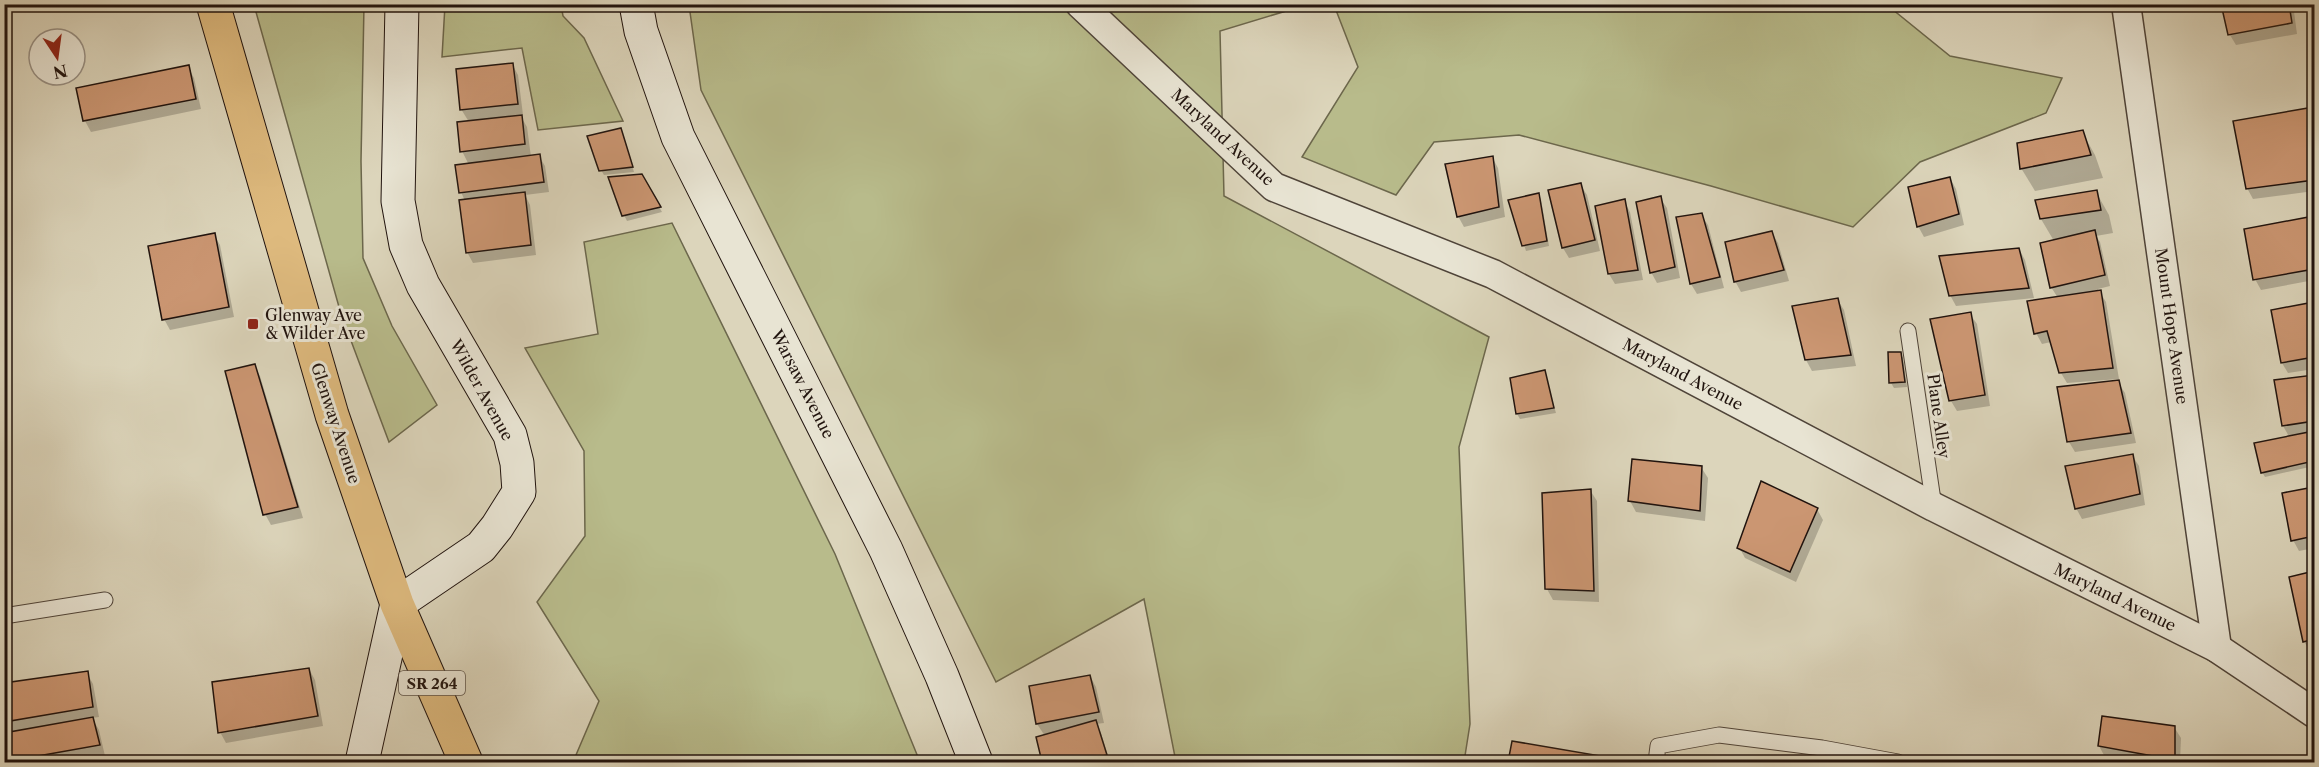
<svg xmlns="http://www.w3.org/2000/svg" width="2319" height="767" font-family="'Libre Caslon Text',serif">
<rect width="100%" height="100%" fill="#dcd5bb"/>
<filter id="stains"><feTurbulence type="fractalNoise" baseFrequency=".00333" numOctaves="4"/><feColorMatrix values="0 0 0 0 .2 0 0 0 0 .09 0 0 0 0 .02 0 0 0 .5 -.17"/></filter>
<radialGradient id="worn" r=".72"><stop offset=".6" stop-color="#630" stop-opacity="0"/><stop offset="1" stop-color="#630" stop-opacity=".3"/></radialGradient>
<!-- green -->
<g fill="#b8bb8b" stroke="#6c674c" stroke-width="1.5">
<path d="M254,5h110l-3,156 2,97 29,68 45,79 -48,37 -48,-128z"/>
<path d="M445,5h116l2,11 21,22 39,83 -85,9 -16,-82 -80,9z"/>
<path d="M689,5h617l-86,26 4,165 265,141 -30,110 11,277 -6,38h-288l-32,-163 -148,83 -295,-592z"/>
<path d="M1334,5h553l63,51 112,22 -16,35 -126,49 -67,65 -142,-41 -192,-51 -85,7 -38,53 -94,-38 56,-90z"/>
<path d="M672,223l163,331 85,208h-347l26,-61 -62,-99 48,-66 -1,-85 -59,-103 73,-14 -14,-92z"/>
</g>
<!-- shadow -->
<g fill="#0003">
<path d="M2223,4h70l4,30 -61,11 -6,-10z"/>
<path d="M512,64l6,11 5,40h-3l7,12 4,30 8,-1 6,10 4,26 -24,3 5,10 6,50 -63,8 -6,-11 -2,-51 -4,-9 8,-27 -7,-14 7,-29 -8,-13z"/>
<path d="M188,67l6,11 7,31 -110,23 -6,-11 -7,-32z"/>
<path d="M2314,109v82l-61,8 -6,-11 -13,-66z"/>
<path d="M621,129l13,43 -30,3 -3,-5z"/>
<path d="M2082,132l13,23 8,23 -68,13 -14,-23z"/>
<path d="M1492,157l6,11 7,49 -41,10 -6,-11z"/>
<path d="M641,175l21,37 -35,9 -3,-6z"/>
<path d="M1950,178l6,11 8,36 -40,12 -6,-11z"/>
<path d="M1580,184l7,11 13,56 -31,7 -6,-10z"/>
<path d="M2096,192l13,23 4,18 -17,3 4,6 10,44 -12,3 8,13 13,77 -52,4 -6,-10 -10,-31 -9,2 -6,-11 22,-35 -7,-11 3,-46 -13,-22 -4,-18z"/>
<path d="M1538,194l3,5 8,47 -23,5 -16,-50z"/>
<path d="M1660,198l7,10 13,70 -23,5 -6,-11z"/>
<path d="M1624,201l6,11 13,68 -28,4 -6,-10z"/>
<path d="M1701,215l7,10 16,63 -27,6 -6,-10 -13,-66z"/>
<path d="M2314,218v62l-53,10 -6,-11 -9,-49z"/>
<path d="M1772,233l6,10 11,38 -48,11 -6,-11z"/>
<path d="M214,235l6,10 14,72 -64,13 -6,-11z"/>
<path d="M2019,249l6,11 9,38 -78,8 -6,-11z"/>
<path d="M1837,299l7,11 12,56 -44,5 -6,-11z"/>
<path d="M2314,304v65l-26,4 -6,-10 -10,-52z"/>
<path d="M1970,314l7,10 13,82 -33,5 -6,-10z"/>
<path d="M1900,353l3,5 4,29 -13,1 -3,-5z"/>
<path d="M254,365l6,11 43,142 -32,7 -6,-11z"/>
<path d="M1544,372l12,41 -36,6 -3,-5 -5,-34z"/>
<path d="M2314,376v90l-49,11 -3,-5 28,-34 -7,-12 -8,-45z"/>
<path d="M2118,382l7,11 11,50 -61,9 -6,-10z"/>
<path d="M2132,455l7,11 6,39 -63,14 -6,-11z"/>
<path d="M1701,467l7,11 -3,43 -69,-9 -6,-11z"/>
<path d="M2314,488v60l-15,3 -6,-11 -9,-46z"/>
<path d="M1590,490l7,11 2,101 -46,-2 -6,-11z"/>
<path d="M1817,509l6,11 -27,62 -51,-24 -6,-11z"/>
<path d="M2314,573v78l-4,1 -6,-11 -13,-63z"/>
<path d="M309,669l6,11 8,46 -97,17 -6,-11z"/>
<path d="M87,673l6,11 6,33 -7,1 7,12 6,26 -40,6h-60l2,-28 -3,-4v-46z"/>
<path d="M1090,676l6,11 8,36 -8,1 5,9 9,29h-66l-6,-24 7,-2 -8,-12z"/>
<path d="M2174,727l7,11 -1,24h-42l-33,-5 -6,-11z"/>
<path d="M1513,743l110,18v1h-114z"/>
</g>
<!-- building -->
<g fill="#cb9672" stroke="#20130e" stroke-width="1.5">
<path d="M2221,4h68l3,19 -64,12z"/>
<path d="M513,63l5,41 -58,6 -4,-41z"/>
<path d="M189,65l7,34 -113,22 -7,-33z"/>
<path d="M2314,107v73l-68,9 -13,-68z"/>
<path d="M522,115l3,29 -65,8 -3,-30z"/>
<path d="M621,128l12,39 -34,4 -12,-35z"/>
<path d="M2083,130l8,25 -71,14 -3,-26z"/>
<path d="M540,154l4,28 -85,11 -4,-28z"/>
<path d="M1493,156l6,51 -42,10 -12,-53z"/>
<path d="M642,174l19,33 -39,9 -14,-39z"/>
<path d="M1950,177l9,37 -42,13 -9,-40z"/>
<path d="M1581,183l14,57 -33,8 -14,-58z"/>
<path d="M2097,190l4,20 -61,9 -5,-19z"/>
<path d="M525,192l6,53 -65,8 -7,-53z"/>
<path d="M1539,193l8,48 -25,5 -14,-46z"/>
<path d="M1661,196l14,71 -25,6 -14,-71z"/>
<path d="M1625,199l13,71 -30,4 -13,-68z"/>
<path d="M1702,213l18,64 -30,7 -14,-67z"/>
<path d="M2314,216v53l-61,11 -9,-51z"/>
<path d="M2095,230l10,45 -55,13 -10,-45z"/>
<path d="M1772,231l12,39 -50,12 -9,-40z"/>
<path d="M215,233l14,74 -67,13 -14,-74z"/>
<path d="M2019,248l10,40 -80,8 -10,-40z"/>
<path d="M2101,290l12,78 -54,5 -12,-42 -13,3 -7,-33z"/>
<path d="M1838,298l13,57 -46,5 -13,-54z"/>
<path d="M2314,302v55l-33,6 -10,-53z"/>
<path d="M1971,312l14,83 -36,6 -19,-82z"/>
<path d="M1888,352h13l4,30 -16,1z"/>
<path d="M255,364l43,143 -35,8 -38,-144z"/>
<path d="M1545,370l9,38 -38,6 -6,-36z"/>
<path d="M2314,375v46l-32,5 -8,-46z"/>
<path d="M2119,380l12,53 -64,9 -10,-55z"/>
<path d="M2314,431v30l-53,12 -7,-30z"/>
<path d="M2133,454l7,40 -65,15 -10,-43z"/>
<path d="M1632,459l70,7 -2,45 -72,-10z"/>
<path d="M1761,481l57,27 -28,64 -53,-24z"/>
<path d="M2314,487v49l-23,5 -9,-48z"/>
<path d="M1591,489l3,102 -49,-2 -3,-96z"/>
<path d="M2314,571v68l-11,3 -14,-65z"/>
<path d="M309,668l9,48 -100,17 -6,-51z"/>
<path d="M88,671l5,36 -89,15v-39z"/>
<path d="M1090,675l9,37 -63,12 -7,-38z"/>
<path d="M2102,716l73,10v34l-77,-14z"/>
<path d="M93,717l7,28 -96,17v-29z"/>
<path d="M1096,720l11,35 -32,7h-33l-6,-25z"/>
<path d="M1512,741l112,19 -1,2h-115z"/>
</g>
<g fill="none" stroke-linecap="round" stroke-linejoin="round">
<defs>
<g id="lane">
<path d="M1908,331l26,176"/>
<path d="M4,616l101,-16"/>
<path d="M1656,762l2,-16 61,-11 103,13 76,14"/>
</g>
<g id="street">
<path d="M1080,4l194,183 219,87 441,233 283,141 97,65"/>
<path d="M2126,4l91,644"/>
</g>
<g id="secondary">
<path d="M636,4l5,27 37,106 208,413 56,126 34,86"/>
<path d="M362,762l35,-158 84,-57 16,-20 22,-35 -2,-29 -7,-28 -87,-150 -17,-40 -8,-44 4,-197"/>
</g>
<path id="primary" d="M213,4l119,411 65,189 69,158"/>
</defs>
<!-- lane casing -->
<use href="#lane" stroke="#4f4439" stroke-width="17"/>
<!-- street casing -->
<use href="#street" stroke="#4f4439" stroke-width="31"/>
<!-- secondary casing -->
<use href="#secondary" stroke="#20130e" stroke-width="35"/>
<!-- primary casing -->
<use href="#primary" stroke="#20130e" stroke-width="35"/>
<!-- lane -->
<use href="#lane" stroke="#e8e4d3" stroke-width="15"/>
<!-- street -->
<use href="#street" stroke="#e8e4d3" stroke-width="28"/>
<!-- secondary -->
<use href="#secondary" stroke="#e8e4d3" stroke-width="33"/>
<!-- primary -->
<use href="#primary" stroke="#deba7e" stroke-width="33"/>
</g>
<!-- markers -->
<rect fill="#8f2418" stroke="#e8e4d3" stroke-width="2" x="247" y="318" width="12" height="12" rx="3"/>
<g text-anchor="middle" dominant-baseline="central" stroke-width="6" stroke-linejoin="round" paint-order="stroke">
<!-- shield labels -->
<rect fill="#e8e4d3" stroke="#5c5249" stroke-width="1.5" x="399" y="671" width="66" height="24" rx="4.5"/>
<g font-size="15" font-weight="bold" fill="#20130e">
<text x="432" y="683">SR 264</text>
</g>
<!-- street labels -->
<g font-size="16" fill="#20130e" stroke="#e8e4d3">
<text transform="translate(1223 137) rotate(43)">Maryland Avenue</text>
<text transform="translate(2172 326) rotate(82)">Mount Hope Avenue</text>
<text transform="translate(1683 374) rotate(28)">Maryland Avenue</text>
<text transform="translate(803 384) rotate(63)">Warsaw Avenue</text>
<text transform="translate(482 390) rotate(61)">Wilder Avenue</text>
<text transform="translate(1939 416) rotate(82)">Plane Alley</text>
<text transform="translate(336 423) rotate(72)">Glenway Avenue</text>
<text transform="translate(2115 597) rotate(26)">Maryland Avenue</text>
</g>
<!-- poi labels -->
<g font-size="16" fill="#20130e" stroke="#e8e4d3" text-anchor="start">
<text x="265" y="315">Glenway Ave<tspan x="265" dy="18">&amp; Wilder Ave</tspan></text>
</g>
</g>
<!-- margin -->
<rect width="2319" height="767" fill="none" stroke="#dcd5bb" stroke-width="24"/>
<rect x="6" y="6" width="2307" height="755" fill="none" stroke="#20130e" stroke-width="3"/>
<rect x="12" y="12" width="2295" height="743" fill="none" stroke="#20130e" stroke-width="1.5"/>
<!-- north arrow -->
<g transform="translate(57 57) rotate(167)"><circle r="28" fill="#e8e4d3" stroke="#989084" stroke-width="1.5"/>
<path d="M0-4.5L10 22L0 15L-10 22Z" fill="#8f2418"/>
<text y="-9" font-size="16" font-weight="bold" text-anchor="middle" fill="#20130e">N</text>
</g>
<rect width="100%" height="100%" filter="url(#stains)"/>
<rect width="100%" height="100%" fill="url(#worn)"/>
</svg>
